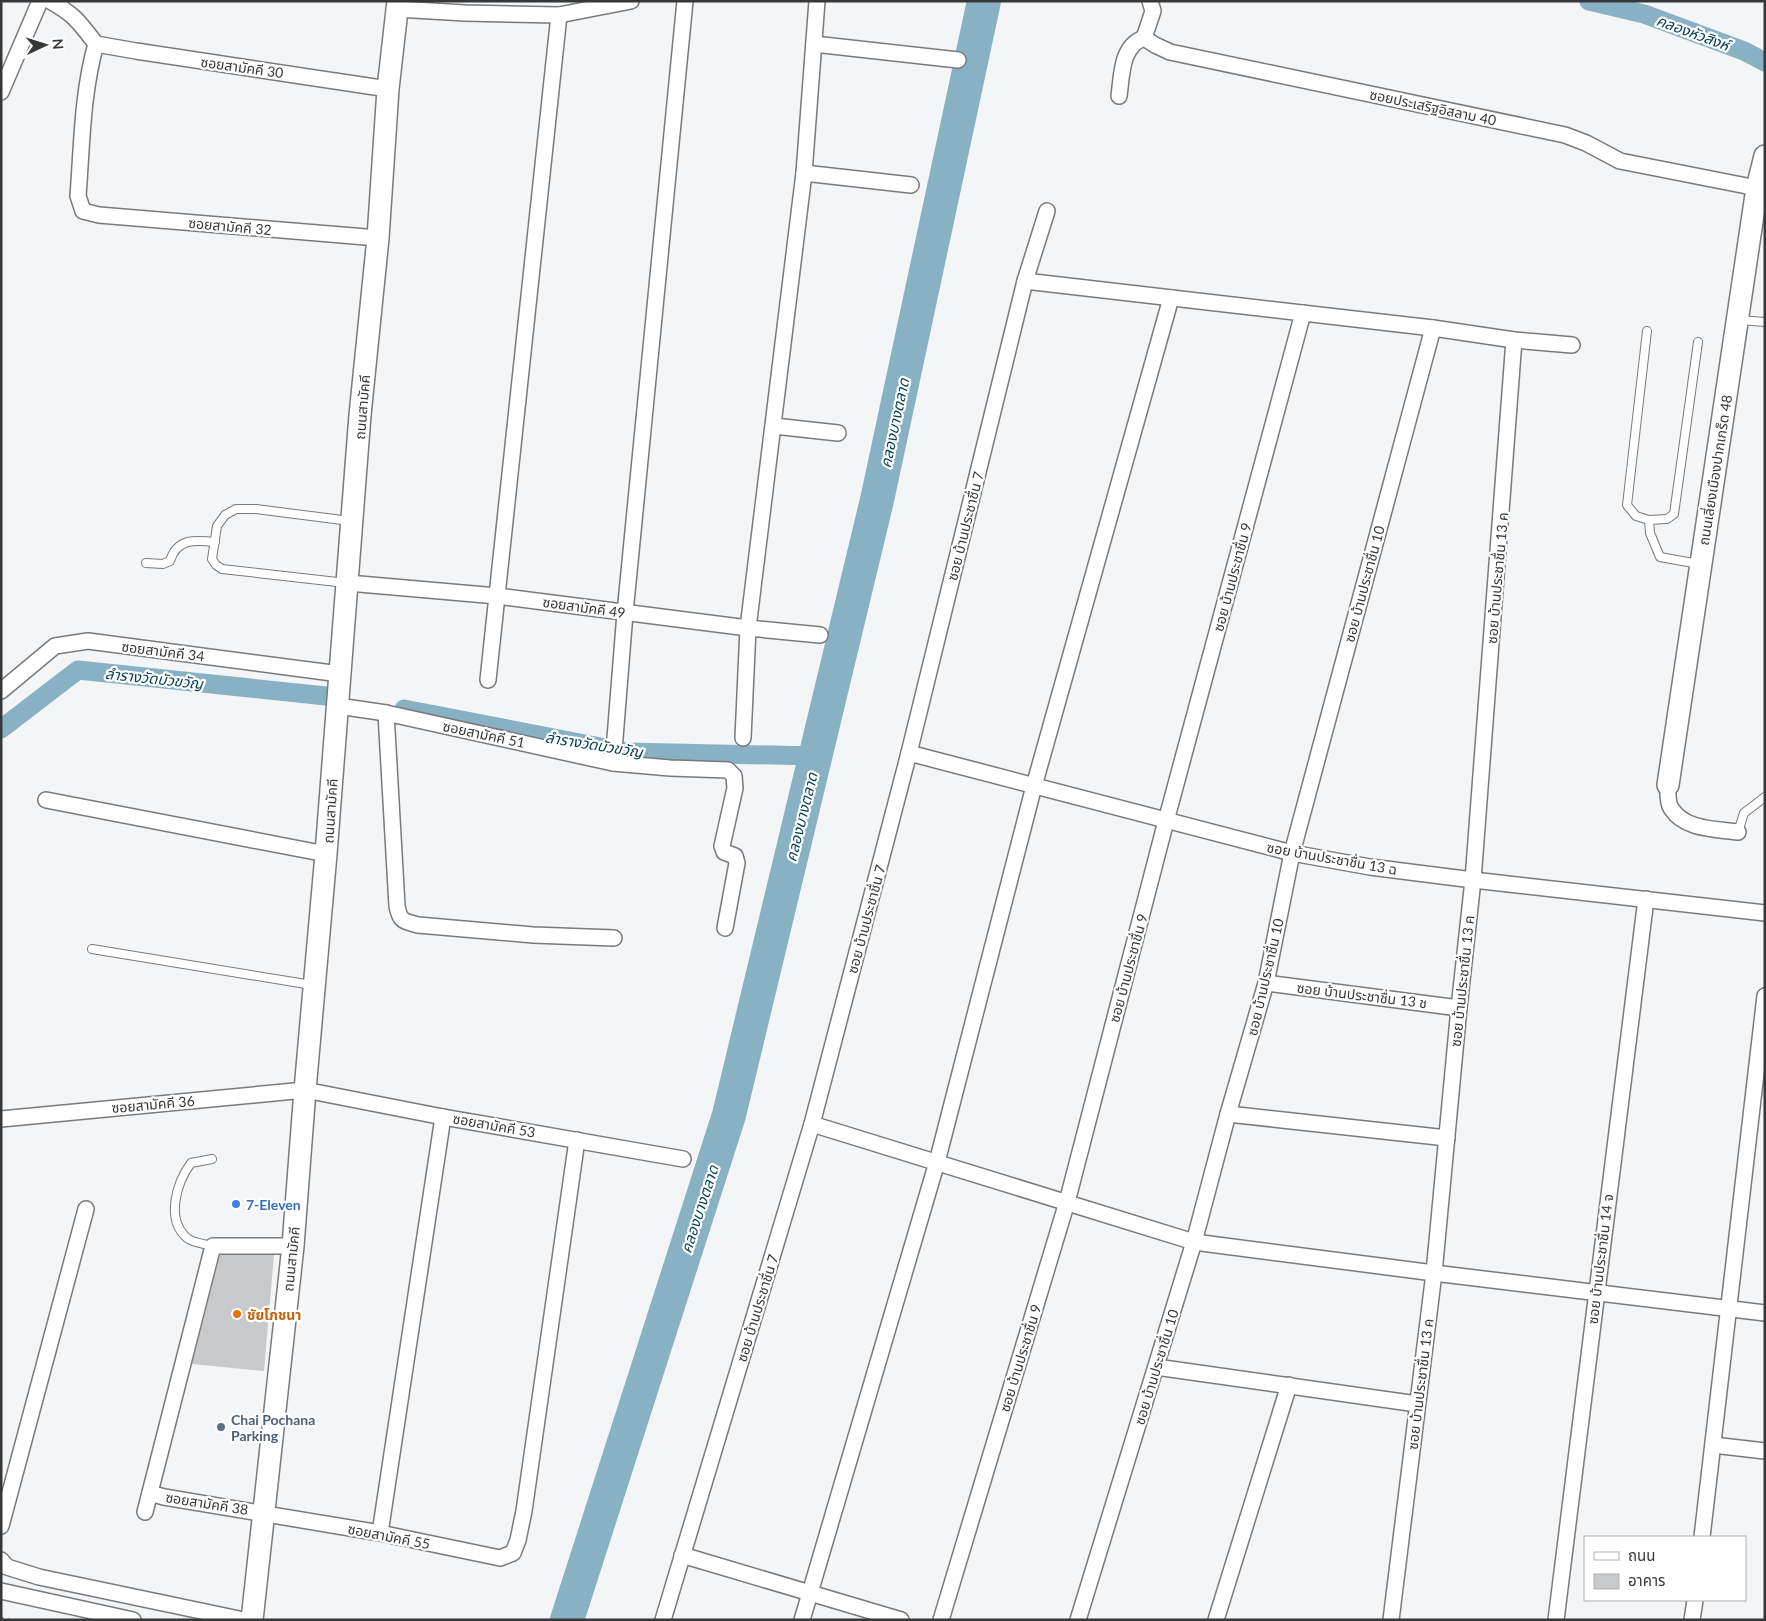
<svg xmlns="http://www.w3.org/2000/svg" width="1766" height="1621" font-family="Lato,'Noto Sans Thai',sans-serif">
<rect width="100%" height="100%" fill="#f3f5f7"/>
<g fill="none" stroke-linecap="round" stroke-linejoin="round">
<!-- canal -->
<g stroke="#88b1c3" stroke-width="19">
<path d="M1589,1l55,13 100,37 21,11"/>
<path d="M404,709l222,43 190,4"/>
<path d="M1,729l77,-59 248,26"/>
</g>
<!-- river -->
<path stroke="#88b1c3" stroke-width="34" d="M567,1620l162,-505 148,-615 107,-499"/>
</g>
<!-- building -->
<path fill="#c7c9cb" d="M220,1255h54l-10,116 -72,-7z"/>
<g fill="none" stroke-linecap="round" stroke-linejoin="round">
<defs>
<g id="lane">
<path d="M1740,320l25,2"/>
<path d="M1647,331l-20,174 9,11 13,4 1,13 10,24 39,7"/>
<path d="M1649,520l18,-1 7,-5 24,-172"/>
<path d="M146,563l17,1 7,-3c7,-23 25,-21 45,-19"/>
<path d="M346,583l-124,-14 -6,-4 -4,-6 5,-33 8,-11 11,-6h20l94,12"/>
<path d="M1738,832l6,-19 21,-16"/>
<path d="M92,949l220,36"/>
<path d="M212,1159l-21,4c-14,19 -26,56 -4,75 6,5 18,6 26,8"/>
</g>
<g id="street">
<path d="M50,1c25,14 29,21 46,43"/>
<path d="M1150,1l3,10 -9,27 11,7 15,7 395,83 21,8 34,18 137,27"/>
<path d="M397,9l68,4 94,2 72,-14"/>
<path d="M96,44c-14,49 -14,101 -18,152l5,15 16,4 279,23"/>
<path d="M96,44l40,7 252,38"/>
<path d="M814,44l144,16"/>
<path d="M1,92l39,-91"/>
<path d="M1119,96c3,-22 2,-50 25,-58"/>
<path d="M804,173l107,12"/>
<path d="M1025,281l408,47 81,12 58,5"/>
<path d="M774,426l64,7"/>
<path d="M348,583l149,13 251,32 72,7"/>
<path d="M488,680l71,-665"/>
<path d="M1,691l54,-45 33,-5 252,33"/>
<path d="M338,706l48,7 227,50 57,5 58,2 6,6 1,12 -13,58 2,6 11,4 2,7 -12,65"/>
<path d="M386,713l11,193c3,16 7,15 21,19l115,10 81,3"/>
<path d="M743,738l5,-110 56,-455 13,-172"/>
<path d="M909,753l383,100 78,14 103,13 292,33"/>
<path d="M613,763l12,-150 60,-612"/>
<path d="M1668,785c0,6 -1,17 3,23 13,22 45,21 67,24"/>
<path d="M46,800l280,54"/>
<path d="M1266,983l193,25"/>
<path d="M1228,1114l219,24"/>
<path d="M1,1119l304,-29 138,27 240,42"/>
<path d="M812,1124l382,118 240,31 331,40"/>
<path d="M1156,1367l261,37"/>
<path d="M1713,1445l52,6"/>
<path d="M150,1493l14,4 216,36 120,25 13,-5 5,-13 6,-29 53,-371"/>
<path d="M145,1512l68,-266h80"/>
<path d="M1,1526l85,-317"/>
<path d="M380,1533l63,-416"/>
<path d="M1702,1537l63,-541"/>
<path d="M682,1555l219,65"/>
<path d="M1,1560l6,7 32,10 205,43"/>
<path d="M1,1591l132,29"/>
<path d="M663,1620l149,-496 97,-371 116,-472 22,-70"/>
<path d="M802,1620l135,-458 97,-376 137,-488"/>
<path d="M941,1620l126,-418 99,-381 137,-508"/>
<path d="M1078,1620l116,-378 34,-128 38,-131 26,-130 141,-525"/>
<path d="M1216,1620l73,-235"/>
<path d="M1391,1620l43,-347 25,-265 14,-128 41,-540"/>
<path d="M1556,1620l90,-721"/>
<path d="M1692,1620l3,-20"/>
</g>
<g id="secondary">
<path d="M1668,785l89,-597 8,-32"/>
<path d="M252,1620l41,-374 12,-156 21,-236 34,-439 18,-177 10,-149 10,-88"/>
</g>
</defs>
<!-- lane casing -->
<use href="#lane" stroke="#787a7c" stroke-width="10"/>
<!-- street casing -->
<use href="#street" stroke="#787a7c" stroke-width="18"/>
<!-- secondary casing -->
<use href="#secondary" stroke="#787a7c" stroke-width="24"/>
<!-- path -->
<path stroke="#909293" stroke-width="3" stroke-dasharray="2.5 4" stroke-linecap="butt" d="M1,1618l8,2"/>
<!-- lane -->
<use href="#lane" stroke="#fff" stroke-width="8"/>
<!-- street -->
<use href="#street" stroke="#fff" stroke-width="15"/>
<!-- secondary -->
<use href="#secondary" stroke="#fff" stroke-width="21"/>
</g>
<!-- markers -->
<circle fill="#3f7fe0" stroke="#fff" stroke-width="2" cx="236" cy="1204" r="5"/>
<circle fill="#e8710a" stroke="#fff" stroke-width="2" cx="237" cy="1314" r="5"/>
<circle fill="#5c6f8a" stroke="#fff" stroke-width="2" cx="221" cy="1427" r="5"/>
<g text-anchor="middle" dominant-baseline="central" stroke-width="4.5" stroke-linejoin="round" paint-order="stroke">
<!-- street labels -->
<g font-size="14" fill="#363738" stroke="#fff">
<text transform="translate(242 67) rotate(8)">ซอยสามัคคี 30</text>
<text transform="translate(1433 107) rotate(12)">ซอยประเสริฐอิสลาม 40</text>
<text transform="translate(230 226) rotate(5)">ซอยสามัคคี 32</text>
<text transform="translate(362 407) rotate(-85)">ถนนสามัคคี</text>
<text transform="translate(1715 470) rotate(-81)">ถนนเลี่ยงเมืองปากเกร็ด 48</text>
<text transform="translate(965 526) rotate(-76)">ซอย บ้านประชาชื่น 7</text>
<text transform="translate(1232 577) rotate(-75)">ซอย บ้านประชาชื่น 9</text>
<text transform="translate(1497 578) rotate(-85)">ซอย บ้านประชาชื่น 13 ค</text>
<text transform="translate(1364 584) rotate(-75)">ซอย บ้านประชาชื่น 10</text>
<text transform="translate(584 607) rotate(8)">ซอยสามัคคี 49</text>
<text transform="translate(163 651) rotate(7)">ซอยสามัคคี 34</text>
<text transform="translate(484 734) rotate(12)">ซอยสามัคคี 51</text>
<text transform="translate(330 811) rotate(-86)">ถนนสามัคคี</text>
<text transform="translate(1332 858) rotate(10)">ซอย บ้านประชาชื่น 13 ฉ</text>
<text transform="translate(866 919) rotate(-75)">ซอย บ้านประชาชื่น 7</text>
<text transform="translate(1128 968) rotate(-75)">ซอย บ้านประชาชื่น 9</text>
<text transform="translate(1265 977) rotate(-77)">ซอย บ้านประชาชื่น 10</text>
<text transform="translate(1462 981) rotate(-84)">ซอย บ้านประชาชื่น 13 ค</text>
<text transform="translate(1362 995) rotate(7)">ซอย บ้านประชาชื่น 13 ช</text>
<text transform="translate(153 1104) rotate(-5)">ซอยสามัคคี 36</text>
<text transform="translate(494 1125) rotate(10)">ซอยสามัคคี 53</text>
<text transform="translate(291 1259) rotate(-84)">ถนนสามัคคี</text>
<text transform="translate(1600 1259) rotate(-83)">ซอย บ้านประชาชื่น 14 จ</text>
<text transform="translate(757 1308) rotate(-73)">ซอย บ้านประชาชื่น 7</text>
<text transform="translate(1020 1358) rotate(-73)">ซอย บ้านประชาชื่น 9</text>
<text transform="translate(1156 1367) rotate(-73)">ซอย บ้านประชาชื่น 10</text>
<text transform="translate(1420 1384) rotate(-83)">ซอย บ้านประชาชื่น 13 ค</text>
<text transform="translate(207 1503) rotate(9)">ซอยสามัคคี 38</text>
<text transform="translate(389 1536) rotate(11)">ซอยสามัคคี 55</text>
</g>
<!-- shop labels -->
<g font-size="14" font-weight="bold" fill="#366cbe" stroke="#fff" text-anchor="start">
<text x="246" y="1204">7-Eleven</text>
</g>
<!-- food labels -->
<g font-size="14" font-weight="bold" fill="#c56008" stroke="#fff" text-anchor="start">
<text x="247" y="1314">ชัยโภชนา</text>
</g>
<!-- service labels -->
<g font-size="14" font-weight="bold" fill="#4e5e75" stroke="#fff" text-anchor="start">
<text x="231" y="1419">Chai Pochana<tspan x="231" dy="16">Parking</tspan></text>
</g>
<!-- water labels -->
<g font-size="15" font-style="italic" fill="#003e51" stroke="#fff">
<text transform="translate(1693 32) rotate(20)">คลองหัวสิงห์</text>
<text transform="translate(894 423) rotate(-78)">คลองบางตลาด</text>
<text transform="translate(154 678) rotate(6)">ลำรางวัดบัวขวัญ</text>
<text transform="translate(594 744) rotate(9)">ลำรางวัดบัวขวัญ</text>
<text transform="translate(801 817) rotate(-76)">คลองบางตลาด</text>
<text transform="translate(699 1209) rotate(-72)">คลองบางตลาด</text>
</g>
</g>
<!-- border -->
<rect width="1766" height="1621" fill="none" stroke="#363738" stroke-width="5"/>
<!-- legend -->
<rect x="1584" y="1536" width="162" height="65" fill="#ffffff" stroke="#afafaf"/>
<rect x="1594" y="1552" width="25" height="8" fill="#ffffff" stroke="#afafaf"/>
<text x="1628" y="1561" font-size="15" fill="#363738">ถนน</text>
<rect x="1594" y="1574" width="25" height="15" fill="#c7c9cb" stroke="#afafaf"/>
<text x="1628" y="1586" font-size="15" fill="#363738">อาคาร</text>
<!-- north arrow -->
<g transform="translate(45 45) rotate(86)" stroke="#ffffff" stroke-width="4" paint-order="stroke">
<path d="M0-4L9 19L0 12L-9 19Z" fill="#363738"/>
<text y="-8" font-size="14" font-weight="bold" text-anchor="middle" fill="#363738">N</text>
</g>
</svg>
